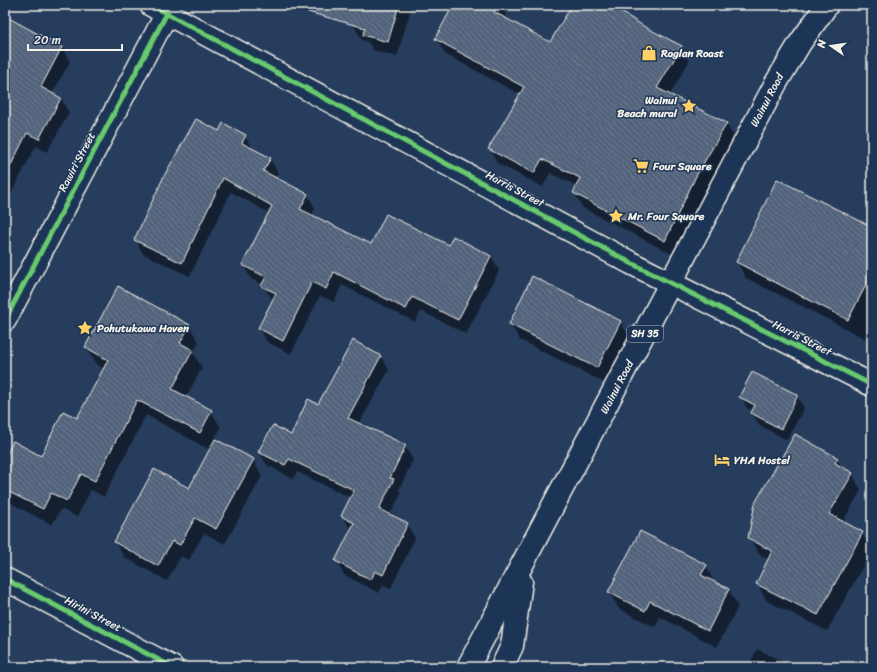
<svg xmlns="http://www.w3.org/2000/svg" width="877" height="672" font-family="Sriracha,sans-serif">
<defs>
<pattern id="building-back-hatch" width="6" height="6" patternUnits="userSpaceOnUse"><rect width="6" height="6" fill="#52647b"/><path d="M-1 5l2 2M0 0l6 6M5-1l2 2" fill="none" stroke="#6c7b8e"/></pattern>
</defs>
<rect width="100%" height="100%" fill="#263d5d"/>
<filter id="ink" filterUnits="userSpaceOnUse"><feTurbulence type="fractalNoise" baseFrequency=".025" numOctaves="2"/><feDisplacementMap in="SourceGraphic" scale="8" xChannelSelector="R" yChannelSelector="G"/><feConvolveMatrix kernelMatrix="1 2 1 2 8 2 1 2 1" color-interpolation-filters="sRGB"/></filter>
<g filter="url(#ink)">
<!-- shadow -->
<g fill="#0007">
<path d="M358,5h54l-15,52 -24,-7 -5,-8 -6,-2 -9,-16z"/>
<path d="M454,5h47l6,12 -1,3 45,24 22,-39h33l75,42 8,14 -19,34 56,29 9,14 -31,53 -30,64 -91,-47 -9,-15 3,-7 -27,-13 -7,14 -45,-23 -8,-15 31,-54 -76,-41 -9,-15z"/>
<path d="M5,17l57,31 8,14 -18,32 9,4 8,15 -22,39 -11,-6 -25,48 -6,-3z"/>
<path d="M219,133l26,3 8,14 17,9 8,14 -3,5 32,16 8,14 -3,8 59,29 78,1 42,10 8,15 -33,63 -45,-23 -6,11 -73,-37 -8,17 -14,-6 -29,58 -24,-12 -8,-14 14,-27 -10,-16 -12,-6 -8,-14 26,-52 -38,-21 -41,84 -47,-22 -8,-14z"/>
<path d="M872,228v114l-126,-64 -9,-16z"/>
<path d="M620,321l10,17 -23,46 -87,-44 -10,-16z"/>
<path d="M189,326l10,16 -6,10 9,16 -16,29 25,14 10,17 -7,12 39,20 9,16 -37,68 -21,-11 -15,27 -8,-4 -14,25 -43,-24 -9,-15 74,-53 21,-39 -64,-35 -42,82 -13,-7 -14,27 -16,-8 -9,16 -47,-25v-40l36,-3 37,-38 26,-50 -8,-5 -10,-17z"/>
<path d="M381,357l8,13 -30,54 46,22 8,14 -14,30 2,4 -11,21 17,9 8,14 -24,50 -8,-3 -4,8 -35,-18 -8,-14 16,-30 -10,-15 9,-18 -54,-26 -4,7 -26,-14 -8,-13 33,-16 26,-31z"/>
<path d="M797,396l7,12 -17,32 -28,-15 -7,-12 1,-2 -6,-3 -6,-11z"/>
<path d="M837,459l5,9 10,6 9,16 -18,32 19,11 10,17 -45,81 -60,-30 -10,-17 12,-24 -10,-6 -10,-17z"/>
<path d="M706,566l9,17 14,7 9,17 -21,40 -57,-30 -5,10 -36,-18 -10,-17z"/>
<path d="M757,649l37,18h-46z"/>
<path d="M631,662l9,5h-12z"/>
</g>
<!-- building -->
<g fill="url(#building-back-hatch)" stroke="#f4f1e8">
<path d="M309,5h90l-11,37 -25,-7 2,-7 -57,-16z"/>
<path d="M453,5h45l-4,7 56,30 22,-37h38l35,22 37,19 -25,42 70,35 -31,53 -31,65 -92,-48 7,-15 -38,-19 -8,14 -46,-24 36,-62 -89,-48z"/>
<path d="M5,16l57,31 -21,40 20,11 -22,41 -12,-6 -22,44z"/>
<path d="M196,119l23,12 4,-8 23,12 -4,8 29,15 -8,13 45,23 -8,15 71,35 15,-30 63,31 4,-9 38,20 -33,64 -46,-23 -6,12 -72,-37 -8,17 -14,-7 -29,59 -25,-13 18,-35 -15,-7 5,-9 -24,-12 30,-59 -49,-28 -41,85 -48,-23 30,-64z"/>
<path d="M777,179l95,48v46l-24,47 -112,-58z"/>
<path d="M532,276l89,45 -24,47 -88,-44z"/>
<path d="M118,286l72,39 -10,18 13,7 -21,39 40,21 -12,23 -63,-33 -42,81 -14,-7 -14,27 -16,-8 -8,16 -38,-19v-32l8,-17 28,15 22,-45 14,7 31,-58 -23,-13z"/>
<path d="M353,340l28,16 -33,62 58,27 -16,33 4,1 -15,30 29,14 -25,52 -8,-4 -4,9 -36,-19 19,-38 -13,-7 13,-26 -65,-31 -4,6 -27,-13 15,-27 18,10 17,-36 10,5z"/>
<path d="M752,372l46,23 -17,34 -30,-16 4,-8 -16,-8z"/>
<path d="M795,434l43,24 -3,5 18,10 -24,41 34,18 -45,83 -62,-31 16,-33 -24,-13 7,-35z"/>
<path d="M215,439l39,20 -38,70 -21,-11 -15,27 -8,-4 -14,25 -44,-24 40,-73 35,19z"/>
<path d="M640,531l67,34 -6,10 28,14 -21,42 -58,-30 -5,10 -37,-19z"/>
</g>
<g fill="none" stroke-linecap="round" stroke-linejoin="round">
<defs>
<g id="minor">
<path d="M151,5l480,258 241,122"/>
<path d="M5,320l162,-307"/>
<path d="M5,579l167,88"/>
</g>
<g id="major">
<path d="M468,667l308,-584 24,-40 27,-38"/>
<path d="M502,667l10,-21 9,-64"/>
</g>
</defs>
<!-- minor casing -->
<use href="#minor" stroke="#f4f1e8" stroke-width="25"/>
<!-- major casing -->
<use href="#major" stroke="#f4f1e8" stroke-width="25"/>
<!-- minor -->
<use href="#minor" stroke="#1d3557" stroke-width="22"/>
<!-- major -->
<use href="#major" stroke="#1d3557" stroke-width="22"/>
<defs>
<g id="cycleway">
<path d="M151,5l480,258 241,122"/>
<path d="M5,320l162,-307"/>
<path d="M5,579l167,88"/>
</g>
</defs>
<!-- cycleway casing -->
<use href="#cycleway" stroke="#1d3557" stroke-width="8"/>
<!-- cycleway -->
<use href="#cycleway" stroke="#67ca6e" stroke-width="5"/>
</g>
</g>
<!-- icons -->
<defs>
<symbol id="shop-bare" viewBox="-9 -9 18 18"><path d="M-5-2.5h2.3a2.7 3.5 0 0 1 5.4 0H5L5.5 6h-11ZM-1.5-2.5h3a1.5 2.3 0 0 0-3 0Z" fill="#ffd166" stroke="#1d3557" stroke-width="2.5" paint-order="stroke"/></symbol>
<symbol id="sight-bare" viewBox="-9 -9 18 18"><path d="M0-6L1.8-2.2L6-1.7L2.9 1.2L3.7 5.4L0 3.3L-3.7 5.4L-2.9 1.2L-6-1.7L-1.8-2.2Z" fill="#ffd166" stroke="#1d3557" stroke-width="2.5" paint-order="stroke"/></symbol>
<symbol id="supermarket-bare" viewBox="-9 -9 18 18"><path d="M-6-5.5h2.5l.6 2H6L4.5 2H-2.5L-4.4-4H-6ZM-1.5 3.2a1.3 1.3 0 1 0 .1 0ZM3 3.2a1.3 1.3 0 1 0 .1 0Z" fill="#ffd166" stroke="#1d3557" stroke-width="2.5" paint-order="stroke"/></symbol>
<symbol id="hotel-bare" viewBox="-9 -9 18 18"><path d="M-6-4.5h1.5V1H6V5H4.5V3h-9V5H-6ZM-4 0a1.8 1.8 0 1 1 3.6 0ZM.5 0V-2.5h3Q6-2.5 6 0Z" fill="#ffd166" stroke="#1d3557" stroke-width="2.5" paint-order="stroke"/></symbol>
</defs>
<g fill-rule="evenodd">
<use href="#shop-bare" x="638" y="42" width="22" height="22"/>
<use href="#sight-bare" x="678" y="95" width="22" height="22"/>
<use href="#supermarket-bare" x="630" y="155" width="22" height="22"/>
<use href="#sight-bare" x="605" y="205" width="22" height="22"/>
<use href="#sight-bare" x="74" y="317" width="22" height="22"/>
<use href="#hotel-bare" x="711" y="449" width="22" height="22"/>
</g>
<g text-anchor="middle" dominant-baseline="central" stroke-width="3" stroke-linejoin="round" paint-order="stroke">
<!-- shield labels -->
<rect fill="#1d3557" stroke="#b4b9bc" stroke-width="1" x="627" y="326" width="36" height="16" rx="3"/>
<g font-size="10" font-weight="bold" fill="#f4f1e8">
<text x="645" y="334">SH 35</text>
</g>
<!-- poi labels -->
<g font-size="11" font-weight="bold" fill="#f4f1e8" stroke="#1d3557" text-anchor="start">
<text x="661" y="53">Raglan Roast</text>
<text x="677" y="100" text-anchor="end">Wainui<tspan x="677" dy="13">Beach mural</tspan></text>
<text x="653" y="166">Four Square</text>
<text x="628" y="216">Mr. Four Square</text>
<text x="97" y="328">Pohutukawa Haven</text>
<text x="734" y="460">YHA Hostel</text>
</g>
<!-- street labels -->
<g font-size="11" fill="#f4f1e8" stroke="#1d3557">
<text transform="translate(767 100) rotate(-62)">Wainui Road</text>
<text transform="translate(77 162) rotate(-62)">Rawiri Street</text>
<text transform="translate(515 189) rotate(28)">Harris Street</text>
<text transform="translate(802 338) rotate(27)">Harris Street</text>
<text transform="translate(617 387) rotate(-62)">Wainui Road</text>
<text transform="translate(93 614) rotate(28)">Hirini Street</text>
</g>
</g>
<!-- margin -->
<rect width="877" height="672" fill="none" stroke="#1d3557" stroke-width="20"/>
<rect x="10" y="10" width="857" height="652" fill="none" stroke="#f4f1e8" stroke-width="1.5" filter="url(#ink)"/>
<!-- north arrow -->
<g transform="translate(831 46) rotate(283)" stroke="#1d3557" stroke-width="3" paint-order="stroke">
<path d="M0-3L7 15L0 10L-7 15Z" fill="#f4f1e8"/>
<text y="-6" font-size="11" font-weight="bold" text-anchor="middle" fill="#f4f1e8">N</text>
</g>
<!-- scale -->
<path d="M28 44v6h94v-6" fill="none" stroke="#f4f1e8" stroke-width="2"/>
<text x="34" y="44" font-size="12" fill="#f4f1e8" stroke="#1d3557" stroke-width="3" paint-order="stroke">20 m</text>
</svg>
